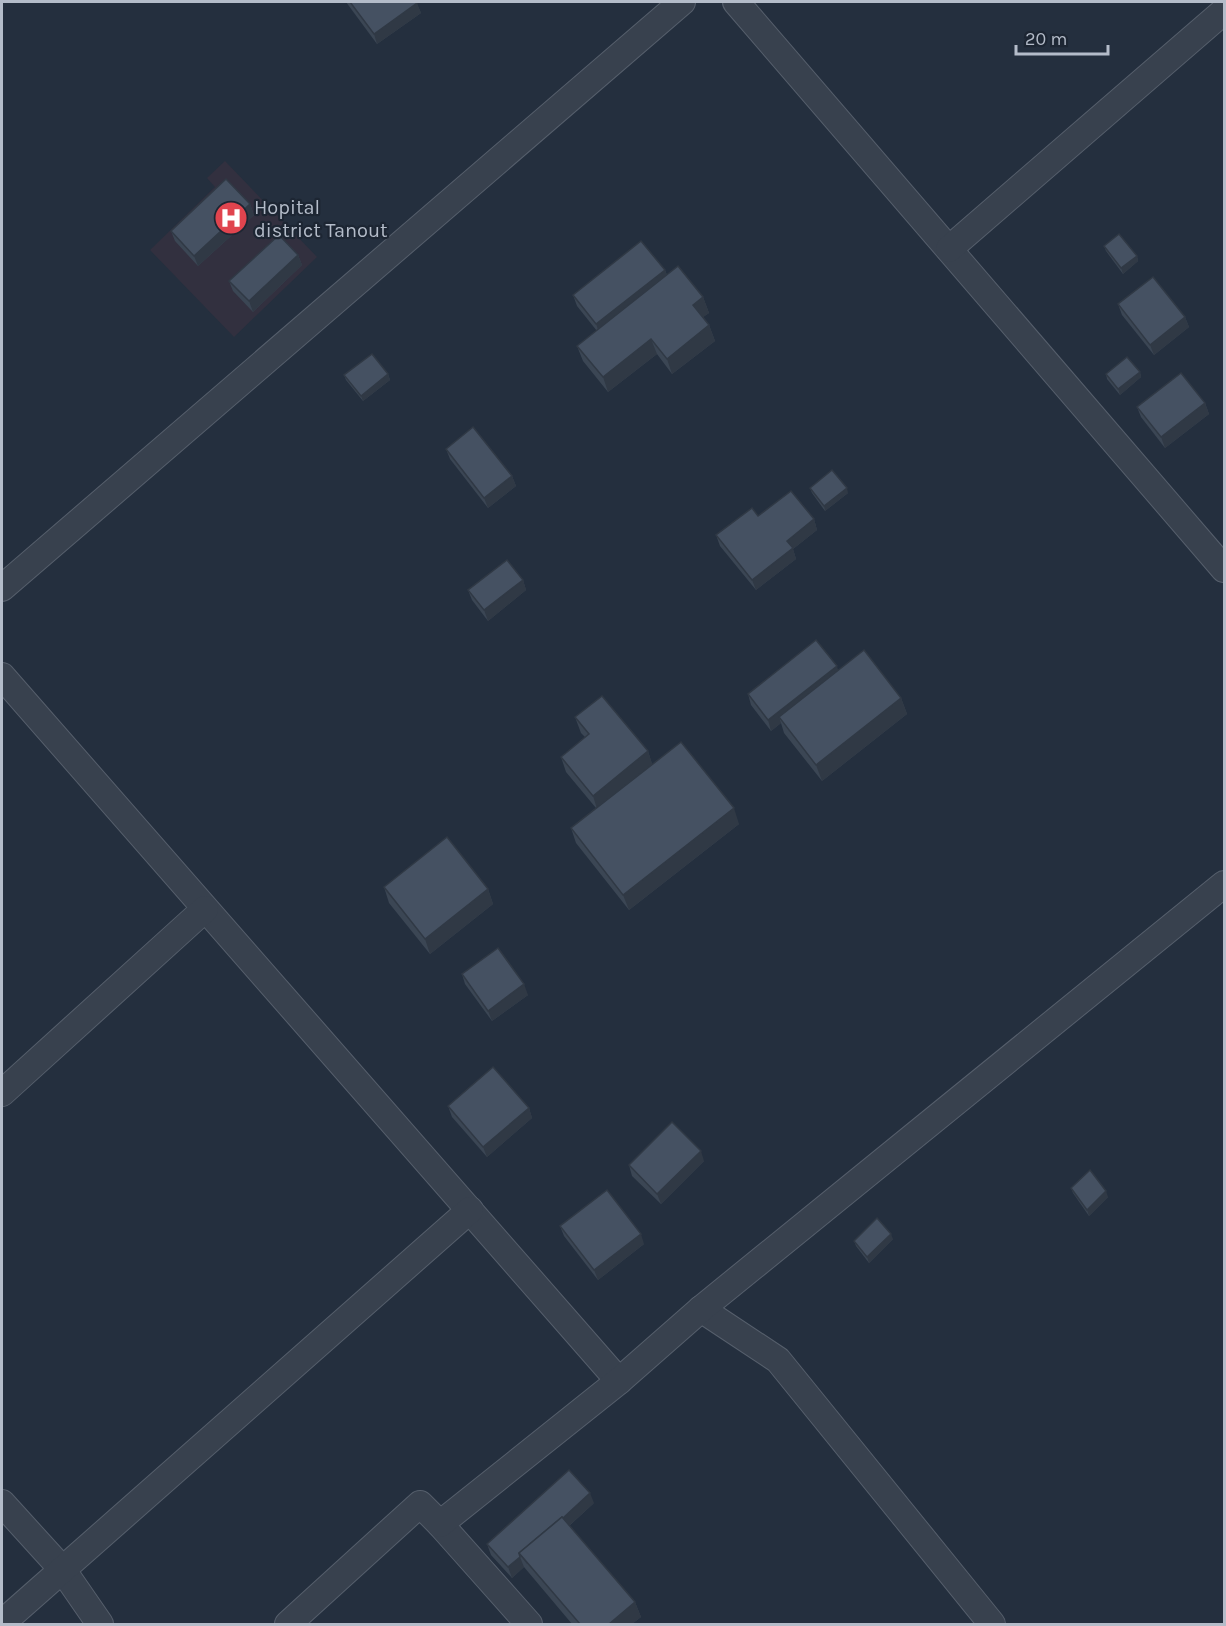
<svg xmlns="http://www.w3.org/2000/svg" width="1226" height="1626" font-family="Karla,sans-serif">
<rect width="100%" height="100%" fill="#242f3e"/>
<!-- medical -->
<path fill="#32303f" d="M225,161l92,96 -83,80 -84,-87 65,-63 -8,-9z"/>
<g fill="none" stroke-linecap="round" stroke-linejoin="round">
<defs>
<g id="minor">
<path d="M736,2l488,567"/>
<path d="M949,249l275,-238"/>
<path d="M2,588l680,-586"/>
<path d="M2,676l617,705"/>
<path d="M2,1093l203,-184"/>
<path d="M701,1309l77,51 214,264"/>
<path d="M2,1503l60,66 38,55"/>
<path d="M440,1524l89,100"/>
<path d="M2,1623l468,-413"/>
<path d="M288,1624l132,-120 20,20 179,-143 82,-72 523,-425"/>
</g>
</defs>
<!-- minor casing -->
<use href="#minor" stroke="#565f6c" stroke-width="28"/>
<!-- minor -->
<use href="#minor" stroke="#38414e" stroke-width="26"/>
</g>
<!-- wall -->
<g fill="#3b4654">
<path d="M346,2h70l5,11 -44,31z"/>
<path d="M250,204l4,11 -56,51 -23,-25 -4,-10z"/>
<path d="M1104,246l33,10 1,5 -15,13 -17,-23z"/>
<path d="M298,255l4,10 -49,47 -20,-21 -4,-10z"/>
<path d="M665,270l2,5 36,22 6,16 -6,4 6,8 6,16 -43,33 -15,-20 -49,38 -25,-31 -6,-15 20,-15 -20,-25 -4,-11z"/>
<path d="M1118,304l67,13 4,10 -35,28 -32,-40z"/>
<path d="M1140,372l1,5 -21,18 -13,-16 -1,-5z"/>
<path d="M388,374l2,6 -27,21 -17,-21 -2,-5z"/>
<path d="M1205,403l4,11 -44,34 -24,-31 -4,-10z"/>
<path d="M446,449l66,27 4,10 -28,22 -38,-49z"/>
<path d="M810,488l38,5 -23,18 -13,-18z"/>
<path d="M758,516l56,3 3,11 -24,19 3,10 -40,31 -36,-44 -4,-11z"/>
<path d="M523,580l3,10 -38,31 -16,-21 -4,-10z"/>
<path d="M838,671l63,27 6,16 -85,67 -38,-48 -3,-10 -10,8 -20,-26 -3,-11z"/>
<path d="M575,717l73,34 4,13 87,60 -110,86 -53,-67 -5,-15 25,-20 -30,-36 -5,-15 24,-20 -4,-4z"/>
<path d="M384,887l104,2 5,15 -63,50 -41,-51z"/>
<path d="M462,974l66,21 -36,26 -27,-37z"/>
<path d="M448,1106l81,2 3,10 -45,39 -35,-40z"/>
<path d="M704,1161l-43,43 -29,-28 -3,-11z"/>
<path d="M1071,1188l37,9 -19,19 -16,-23z"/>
<path d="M560,1226l84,18 -46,36 -34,-44z"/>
<path d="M893,1239l-24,24 -13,-17 -2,-5z"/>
<path d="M594,1503l-25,23 66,76 6,15 -9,7h-60l-48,-57 -12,11 -21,-23 -4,-11z"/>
</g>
<!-- shaded-wall -->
<g fill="#303945">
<path d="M417,3l4,10 -44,31 -3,-10z"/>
<path d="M250,204l4,11 -56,51 -4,-10z"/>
<path d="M298,255l4,10 -49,47 -4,-11z"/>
<path d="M1137,256l1,5 -15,13 -2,-6z"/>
<path d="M665,270l4,11 -69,54 -4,-11z"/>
<path d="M703,297l6,16 -10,7 -6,-15z"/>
<path d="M1185,317l4,10 -35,28 -4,-10z"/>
<path d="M709,325l6,16 -43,33 -5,-15z"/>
<path d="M651,339l6,15 -49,38 -5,-15z"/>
<path d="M1140,372l1,5 -21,18 -2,-6z"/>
<path d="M388,374l2,6 -27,21 -2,-5z"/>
<path d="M1205,403l4,11 -44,34 -4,-11z"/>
<path d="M512,476l4,10 -28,22 -4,-10z"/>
<path d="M847,488l1,5 -23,18 -1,-5z"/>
<path d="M814,519l3,11 -24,19 3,10 -40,31 -4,-10 35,-39z"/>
<path d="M523,580l3,10 -38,31 -4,-11z"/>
<path d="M837,666l3,11 -61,40 2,6 -10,8 -3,-11z"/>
<path d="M901,698l6,16 -85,67 -6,-16z"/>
<path d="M648,751l5,16 -55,45 -5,-16z"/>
<path d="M734,808l5,16 -110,86 -6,-15z"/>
<path d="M488,889l5,15 -63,50 -5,-15z"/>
<path d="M524,984l4,11 -36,26 -4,-10z"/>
<path d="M529,1108l3,10 -45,39 -4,-10z"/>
<path d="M701,1151l3,10 -43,43 -4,-10z"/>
<path d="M1106,1191l2,6 -19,19 -2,-6z"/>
<path d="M641,1234l3,10 -46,36 -4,-10z"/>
<path d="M891,1234l2,5 -24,24 -2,-6z"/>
<path d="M590,1493l4,10 -67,61 -6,-8z"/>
<path d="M520,1557l4,10 -12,11 -4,-11z"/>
<path d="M635,1602l6,15 -9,7h-23z"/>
</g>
<!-- building -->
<g fill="#455162" stroke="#303945" stroke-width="1.5">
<path d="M350,2h66l1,1 -43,31z"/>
<path d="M226,179l24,25 -56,52 -23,-25z"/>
<path d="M1119,234l18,22 -16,12 -17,-22z"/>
<path d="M279,235l19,20 -49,46 -20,-20z"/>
<path d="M641,241l24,29 -69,54 -23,-29z"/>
<path d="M678,266l25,31 -10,8 16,20 -42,34 -16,-20 -48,38 -26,-31z"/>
<path d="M1153,277l32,40 -35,28 -32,-41z"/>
<path d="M372,354l16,20 -27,22 -17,-21z"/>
<path d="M1127,357l13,15 -22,17 -12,-15z"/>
<path d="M1181,373l24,30 -44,34 -24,-30z"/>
<path d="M473,427l39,49 -28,22 -38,-49z"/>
<path d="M832,470l15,18 -23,18 -14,-18z"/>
<path d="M791,491l23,28 -27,22 6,7 -41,32 -36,-45 36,-27 6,8z"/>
<path d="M507,560l16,20 -39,30 -16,-20z"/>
<path d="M816,640l21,26 -69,54 -20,-26z"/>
<path d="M864,650l37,48 -85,67 -37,-48z"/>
<path d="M602,696l46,55 -55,45 -32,-39 28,-23 -14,-17z"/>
<path d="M681,742l53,66 -111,87 -52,-67z"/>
<path d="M447,837l41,52 -63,50 -41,-52z"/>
<path d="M498,948l26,36 -36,27 -26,-37z"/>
<path d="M493,1067l36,41 -46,39 -35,-41z"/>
<path d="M672,1122l29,29 -44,43 -28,-29z"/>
<path d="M1090,1170l16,21 -19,19 -16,-22z"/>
<path d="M607,1190l34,44 -47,36 -34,-44z"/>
<path d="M877,1218l14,16 -24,23 -13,-16z"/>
<path d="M569,1470l21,23 -27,25 -1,-1 -43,36 1,4 -12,10 -21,-23z"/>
<path d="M562,1517l73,85 -26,22h-29l-61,-71z"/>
</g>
<!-- icons -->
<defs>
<symbol id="hospital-disc" viewBox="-11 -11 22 22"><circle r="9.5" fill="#e0444e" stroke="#1d2633"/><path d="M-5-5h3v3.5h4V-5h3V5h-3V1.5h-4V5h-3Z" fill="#fff"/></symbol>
</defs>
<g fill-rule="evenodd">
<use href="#hospital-disc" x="212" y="199" width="38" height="38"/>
</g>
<g text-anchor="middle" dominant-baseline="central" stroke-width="4.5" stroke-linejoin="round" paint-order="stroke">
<!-- poi labels -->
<g font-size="20" fill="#b4bcc9" stroke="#1d2633" text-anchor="start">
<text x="254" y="207">Hopital<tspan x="254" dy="23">district Tanout</tspan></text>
</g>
</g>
<!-- border -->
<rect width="1226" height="1626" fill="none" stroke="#b4bcc9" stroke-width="6"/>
<!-- scale -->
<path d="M1016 45v9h92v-9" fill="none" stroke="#b4bcc9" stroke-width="3"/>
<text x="1025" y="45" font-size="18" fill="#b4bcc9" stroke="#1d2633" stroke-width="4.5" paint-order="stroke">20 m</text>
</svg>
